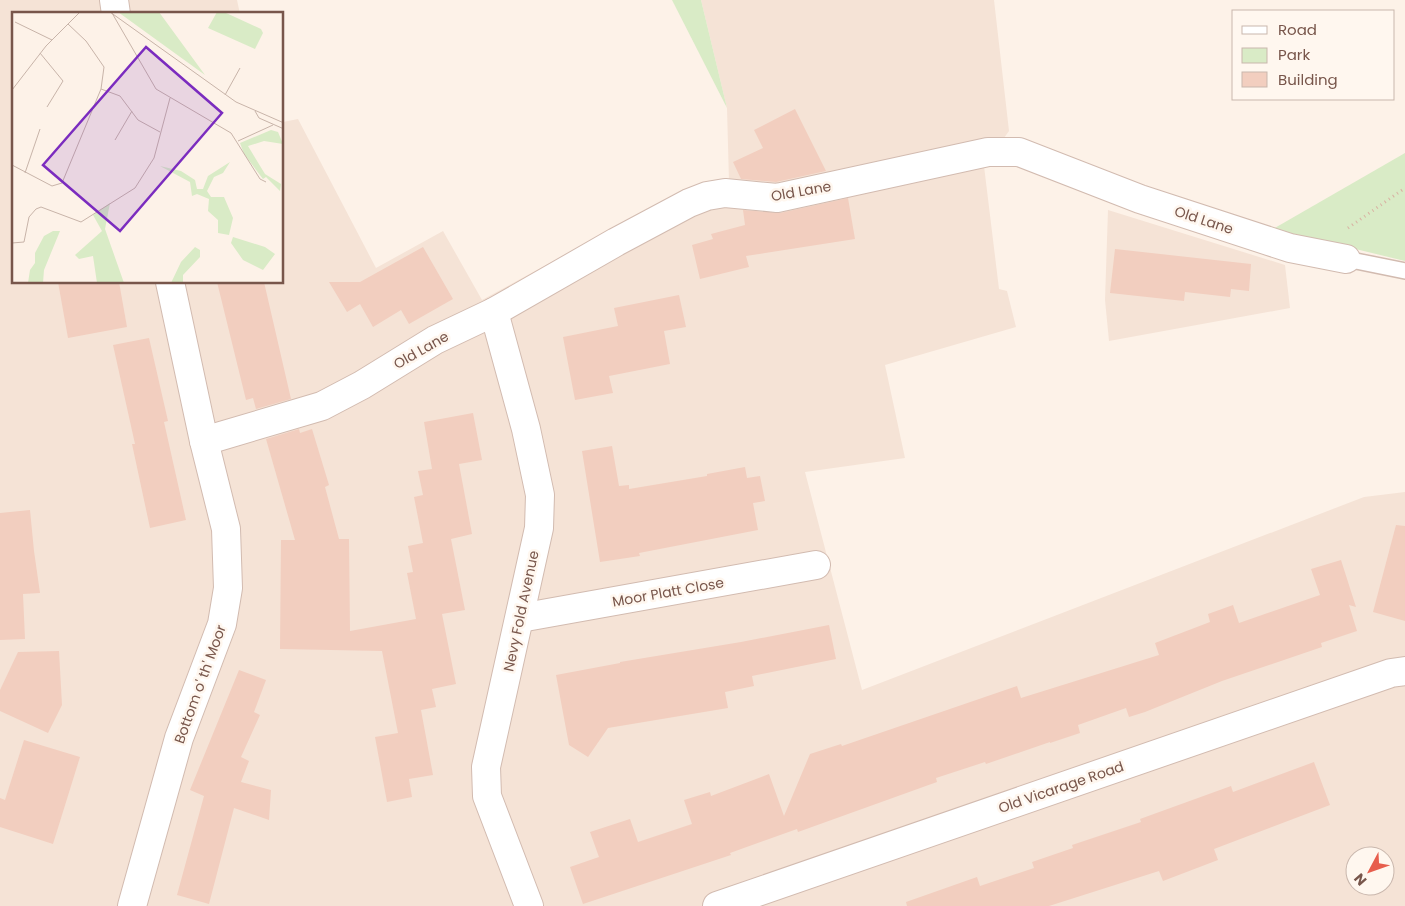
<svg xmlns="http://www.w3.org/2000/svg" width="1405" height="906" font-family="Poppins,sans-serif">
<rect width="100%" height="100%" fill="#fdf2e8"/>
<!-- residential -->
<g fill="#f5e3d6" fill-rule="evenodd">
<path d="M0,0h237l3,14h-226v268h268l1,-160 15,-3 78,149 67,-37 39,69 194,-106 53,-12 -2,-74 -26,-108h293l15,131 -25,35 15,123 8,2 9,36 -131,38 20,93 -100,14 57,218 502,-193 41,-5v414h-1405zM1355,856h30v30h-30z"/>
<path d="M1108,210l177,55 5,43 -181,33 -4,-41z"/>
</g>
<!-- green -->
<g fill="#d9ebc6">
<path d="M672,0h29l26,108z"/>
<path d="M1405,153v108l-132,-32z"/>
</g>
<!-- building -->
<g fill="#f2cebf">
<path d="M795,109l31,62 -50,11 -35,-3 -8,-17 30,-14 -9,-18z"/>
<path d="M848,198l7,41 -109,17 3,11 -49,12 -8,-34 21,-6 -2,-5 34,-9 -2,-15 37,3z"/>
<path d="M423,247l30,52 -44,25 -8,-14 -28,17 -13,-23 -13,8 -18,-30h31z"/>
<path d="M1115,249l136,15 -2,27 -18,-2 -1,8 -45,-5 -1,9 -74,-8z"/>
<path d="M58,282h61l8,45 -59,11z"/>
<path d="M217,282h47l27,117 -35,10 -3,-11 -7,2z"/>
<path d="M679,295l7,32 -22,4 6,33 -61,12 4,17 -38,7 -12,-63 55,-11 -4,-18z"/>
<path d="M149,338l19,83 -4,1 22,98 -36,8 -18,-84h3l-22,-99z"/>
<path d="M473,413l9,47 -23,4 13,70 -21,5 14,71 -23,4 14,70 -24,5 4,18 -15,3 12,65 -24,4 3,18 -25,5 -12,-65 23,-4 -16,-82 -102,-2 1,-109h14l-29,-101 33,-10 1,4 12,-4 17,56 -4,2 14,52h10l1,92 66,-12 -9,-46 6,-1 -5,-26 15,-3 -9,-46 9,-2 -5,-24 14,-2 -8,-47z"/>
<path d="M612,446l7,40 10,-1v4l78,-13v-2l38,-7 2,11 13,-2 5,25 -12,2 5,27 -119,23 1,3 -40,6 -18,-111z"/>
<path d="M30,510l4,41 6,42 -17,1 2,45 -25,1v-127z"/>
<path d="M1396,525l9,1v95l-32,-9z"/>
<path d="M1341,560l15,47 -7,-2 8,26 -36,12 1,4 -100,34 -77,31 -16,5 -3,-9 -48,17 2,8 -30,10v-1l-64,22 -1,-2 -49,16 1,4 -139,50 -1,-3 -67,24 1,2 -148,49 -13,-37 29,-10 -9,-25 40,-13 8,23 54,-18 -8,-24 26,-8 1,4 58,-22 15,42 26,-62 31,-10 1,2 175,-60 4,12 138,-43 -4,-12 55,-21 -2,-8 25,-9 6,18 81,-28 -9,-26z"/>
<path d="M829,625l7,34 -84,17 2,10 -29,6 3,16 -120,20 -20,29 -19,-12 -13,-70 64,-12v-1l121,-20z"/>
<path d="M59,651l3,54 -14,28 -48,-22v-21l18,-38z"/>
<path d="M239,670l27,10 -12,32 6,3 -19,42 8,4 -8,21 30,8 -2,30 -35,-12 -25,96 -32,-9 27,-99 -14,-6z"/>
<path d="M24,740l56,17 -27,87 -53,-17v-29l5,2z"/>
<path d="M1314,762l16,43 -116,44 4,11 -55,21 -4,-10 -110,35h-142l-1,-4 71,-25 3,9 54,-18 -2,-6 41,-14 -1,-3 69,-23 -1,-3 91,-33 2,6z"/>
</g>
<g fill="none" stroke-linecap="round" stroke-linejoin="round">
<defs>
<path id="service" d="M1346,259l59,12"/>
<g id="minor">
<path d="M114,0l2,14"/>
<path d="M494,312l32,117 14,66 -1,33 -53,239 1,29 42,110"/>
<path d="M204,441l118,-35 40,-21 73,-45 59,-28 122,-70 73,-39 18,-7 18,-3 52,5 211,-46h31l121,47 150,49 56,11"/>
<path d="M520,618l296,-53"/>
<path d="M132,906l47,-168 43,-114 6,-36 -2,-59 -22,-88 -34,-159"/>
<path d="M717,906l674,-233 14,-2"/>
</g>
</defs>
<!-- service casing -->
<use href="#service" stroke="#d2bbb0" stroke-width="18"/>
<!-- minor casing -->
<use href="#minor" stroke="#d2bbb0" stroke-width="30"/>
<!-- path -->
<path stroke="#d8b1a2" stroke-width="3" stroke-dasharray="1 4" stroke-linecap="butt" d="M1348,228l57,-40"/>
<!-- service -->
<use href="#service" stroke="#fff" stroke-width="15"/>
<!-- minor -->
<use href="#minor" stroke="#fff" stroke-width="28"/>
</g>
<g text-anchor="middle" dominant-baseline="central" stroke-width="5" stroke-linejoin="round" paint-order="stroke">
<!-- street labels -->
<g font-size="14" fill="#78564b" stroke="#fff7ef">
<text transform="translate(801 191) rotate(-10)">Old Lane</text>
<text transform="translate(1204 220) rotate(18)">Old Lane</text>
<text transform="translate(421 350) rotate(-30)">Old Lane</text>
<text transform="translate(668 592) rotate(-10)">Moor Platt Close</text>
<text transform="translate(521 611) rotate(-78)">Nevy Fold Avenue</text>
<text transform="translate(200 684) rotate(-70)">Bottom o' th' Moor</text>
<text transform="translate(1061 787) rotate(-19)">Old Vicarage Road</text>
</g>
</g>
<!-- overview -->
<g transform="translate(12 12)">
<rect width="271" height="271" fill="#fdf2e8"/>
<path d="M106,0h41l46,63zM205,0h7l37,17 2,4 -8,16 -47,-21zM259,118l7,2 5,12 -19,-3 -16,5 17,28 16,10 -1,7 -14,-14 -3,2 -19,-25 -4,-11zM218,150l-7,11 -9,4 -7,14 4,6h13l9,21 -4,17 -11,-2v-13l-10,-9 1,-12 -12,-5 -5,2 -2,-14 -30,-16 21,5 14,9 2,9h6l5,-13zM98,191l-5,26 19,54h-27l-4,-27 -14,3 -4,-4 27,-24 -9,-16zM41,219h7l-16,39 -1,13h-15l2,-13 5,-7v-10l9,-17zM221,225l32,10 10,7 -12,16 -20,-10 -12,-17zM183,235l5,3v7l-17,18v8h-12l10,-21z" fill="#d9ebc6"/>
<path fill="none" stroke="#c8b4a9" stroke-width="1" d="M98,0l126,90 48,21M100,1l44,76 75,44 29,46 6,3M3,10l37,18M28,41l23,28 -16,26M89,77l19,7 18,24 22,12M0,78l34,-44 34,-34M213,83l15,-27M243,99l4,7 25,11M103,128l17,-29M226,129l35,-16M0,153l40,21 10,-3 39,-94 3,-22 -18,-26 -18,-17M13,161l15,-44M0,231l12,-1 5,-25 7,-8 5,-2 40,15 54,-34 19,-30 16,-60"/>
<path fill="#7b2cbf" fill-opacity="0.15" stroke="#7b2cbf" stroke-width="2.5" d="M134,35l76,66 -102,118 -77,-66z"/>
<rect width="271" height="271" fill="none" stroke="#78564b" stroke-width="2.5"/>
</g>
<!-- legend -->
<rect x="1232" y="10" width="162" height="90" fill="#fff7ef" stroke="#c9b7ad"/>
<rect x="1242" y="26" width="25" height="8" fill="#ffffff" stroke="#c9b7ad"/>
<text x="1278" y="35" font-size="15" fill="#78564b">Road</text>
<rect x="1242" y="48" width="25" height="15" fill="#d9ebc6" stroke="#c9b7ad"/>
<text x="1278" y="60" font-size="15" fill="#78564b">Park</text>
<rect x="1242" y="72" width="25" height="15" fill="#f2cebf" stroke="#c9b7ad"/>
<text x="1278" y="85" font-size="15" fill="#78564b">Building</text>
<!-- north arrow -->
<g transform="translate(1370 871) rotate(229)"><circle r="24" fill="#fff7ef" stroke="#c9b7ad"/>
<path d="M0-4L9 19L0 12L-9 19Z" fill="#e75e4d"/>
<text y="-8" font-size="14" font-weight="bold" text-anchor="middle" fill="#78564b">N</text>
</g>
</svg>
